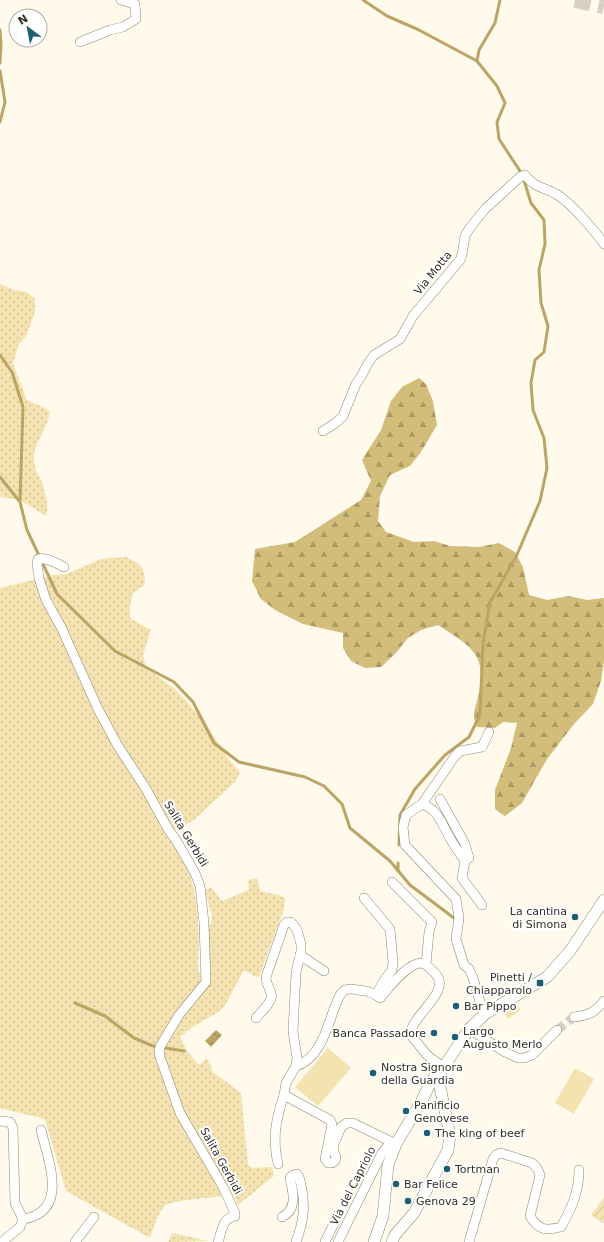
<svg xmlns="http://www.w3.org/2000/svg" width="604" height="1242" font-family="'DejaVu Sans',sans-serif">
<defs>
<pattern id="grass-dots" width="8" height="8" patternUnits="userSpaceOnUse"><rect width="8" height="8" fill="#f4e2b0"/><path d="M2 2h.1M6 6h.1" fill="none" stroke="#d2c297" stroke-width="1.8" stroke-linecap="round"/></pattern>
<pattern id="forest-firs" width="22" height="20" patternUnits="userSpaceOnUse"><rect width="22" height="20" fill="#d3bd7b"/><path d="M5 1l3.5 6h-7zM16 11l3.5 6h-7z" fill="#ac9a65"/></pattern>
<pattern id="park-tufts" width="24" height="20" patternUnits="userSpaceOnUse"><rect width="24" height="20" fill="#f4e2b0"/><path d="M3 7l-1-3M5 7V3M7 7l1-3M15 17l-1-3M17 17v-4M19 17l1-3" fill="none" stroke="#d2c297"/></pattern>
<pattern id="garden-furrows" width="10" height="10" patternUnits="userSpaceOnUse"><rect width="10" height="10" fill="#f4e2b0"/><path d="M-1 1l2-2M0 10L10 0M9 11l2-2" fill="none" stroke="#d2c297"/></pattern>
<pattern id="water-waves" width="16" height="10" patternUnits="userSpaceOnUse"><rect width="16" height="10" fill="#bba564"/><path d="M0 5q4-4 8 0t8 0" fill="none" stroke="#998752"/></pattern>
</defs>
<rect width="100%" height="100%" fill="#fffaeb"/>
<!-- grass -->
<g fill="url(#grass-dots)">
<path d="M0,284l14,6 13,2 8,7v13l-9,24 -8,10 -5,18 14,36 18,8 5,4c-2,15 -16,32 -16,44 -1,13 5,18 9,29 3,10 6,21 3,31l-26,-16 -20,-3z"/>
<path d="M126,557c16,7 19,11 19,28l-12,8 -3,12v13l21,12 -8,25 3,13 29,21 29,32 23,36 13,15 -4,9 -42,39 -28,15c6,9 13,18 18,28 17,30 15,74 14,108l10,12 3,-8 -4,-51h4l1,-8 -7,-26 6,-3 11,14 27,-11 -1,-10 9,-2 3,13 19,4 6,3 -1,11 -25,68 -5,-1 -10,-6 -20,37 -7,6 -23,13 -14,11 7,14 12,14 8,-7 6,14 28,21 7,72 4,3 20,-1 2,9 -36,29 -5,-10c-11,2 -61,5 -67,10 -7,5 -13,24 -16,33l-84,-47 -21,-72 -45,-11v-520l54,-13 13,-1 34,-15z"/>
<path d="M172,1233l36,8 -40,1z"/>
</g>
<!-- forest -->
<path fill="url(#forest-firs)" d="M419,378l7,6 7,17 4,24 -16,27 -11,14 -20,9 -10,21 -2,25 8,11 28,10 20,-1 16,5 29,1 20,-4 16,9 8,15 6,28 18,5 22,-4 18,4 17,-2v63l-3,20 -8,23 -19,20 -27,35 -25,44 -17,13 -10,-7v-19l16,-42 6,-25 -14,-1 -8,6 -18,-1c-6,-13 -2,-16 1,-30 10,-44 -7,-50 -40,-72l-17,5 -13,8 -13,16 -14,13 -16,1 -14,-7 -8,-13v-15l-40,-9 -28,-14 -14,-11 -9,-18 3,-32 40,-7 66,-42 10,-19 -9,-21 19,-30 10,-29 11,-14z"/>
<!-- park -->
<path fill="url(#park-tufts)" d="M516,1002l5,8 -13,9 -5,-9z"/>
<!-- garden -->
<path fill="url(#garden-furrows)" d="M604,1197v27l-13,-9z"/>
<!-- pitch -->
<g fill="#f4e2b0">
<path d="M328,1048l23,20 -33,38 -23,-19z"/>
<path d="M575,1068l19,11 -20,35 -19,-11z"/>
</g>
<!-- water -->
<path fill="url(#water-waves)" d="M216,1030l6,5 -11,12 -6,-6z"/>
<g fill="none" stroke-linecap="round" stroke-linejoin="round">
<!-- stream -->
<g stroke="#bba564" stroke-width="3">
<path d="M363,0l24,16 30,13 60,32"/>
<path d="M0,30l1,15 -1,18"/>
<path d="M0,71l5,31 -5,20"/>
<path d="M0,355l12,17 11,35 -3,94"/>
<path d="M0,477l20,25 7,28 30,64 58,57 59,31 19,20 21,41 25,19 66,15 19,9 18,18 8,24 40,33 20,24 44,33"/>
<path d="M399,845l1,-30 15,-26 30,-34 24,-18 11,-22 3,-72 7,-41 26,-45 24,-56 7,-33 -3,-30 -11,-28 -2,-27 4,-23 9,-8 4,-26 -7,-23 -2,-33 6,-26 -1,-24 -13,-17 -9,-29 -23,-35 -2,-17 8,-19 -8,-17 -20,-25 2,-11 16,-27 5,-23"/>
<path d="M398,863v8"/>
<path d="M75,1003l30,13 29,22 19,8 31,5"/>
</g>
<!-- minor-tunnel -->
<path stroke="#d6d1c4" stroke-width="9" stroke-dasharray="9 4.5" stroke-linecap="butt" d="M557,1030l17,-13"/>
<!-- motorway-tunnel -->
<path stroke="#d6d1c4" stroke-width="16" stroke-dasharray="16 8" stroke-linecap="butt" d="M575,0l29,6"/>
<defs>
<g id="minor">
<path d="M80,42l30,-12 13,-3 13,-8 -1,-15 -14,-4"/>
<path d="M323,431l14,-9 6,-6 13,-32 6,-9 5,-10 7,-10 26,-16 13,-23 47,-56 2,-5 3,-19 4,-7 16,-20 35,-32 5,-2c11,14 17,11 31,19 13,7 40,38 48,50"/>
<path d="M64,567c-8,-4 -17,-10 -26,-8l-1,5 2,14 7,22 15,27 37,82 20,37 28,43 22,40 8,11 19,33 5,13 4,37 2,59 -27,33 -18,30 -2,5 1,7 20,56 43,74 12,26v3c-13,2 -13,15 -17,26"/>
<path d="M440,799l25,45 4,14 -4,3c-5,-7 -10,-14 -14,-21 -9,-15 -12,-30 -29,-36l-16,11 -3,12 2,18 51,54 3,19 -3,21 8,26 5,4 4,9 7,24 6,11"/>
<path d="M422,804l33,-48 5,-5 22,-4 7,-15"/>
<path d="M465,861l-3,17 20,27"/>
<path d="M392,882l40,40 -3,10 -3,32"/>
<path d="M364,898l26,31 3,33 -1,8 -9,12 -7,13"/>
<path d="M300,955l24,16"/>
<path d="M574,1017c16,-2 20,-4 30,-16"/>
<path d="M256,1018c5,-6 18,-17 15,-25 -2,-6 -5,-10 -5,-16l18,-52 3,-3h4l6,8 4,14v7l-5,22 -2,38 -1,21 4,26 -1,8 -10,17 -2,12 46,25 2,4 -7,35 3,4h4l3,-2 1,-4 -3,-8 1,-5 7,-17 6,-4h6l43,21"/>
<path d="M469,1029l36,23 13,6h6l8,-3 25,-25"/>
<path d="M296,1066c23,-7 31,-37 38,-57 3,-6 5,-16 11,-19 4,-2 9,-1 13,0 10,1 14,2 22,8 9,-10 28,-36 42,-35 5,1 8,6 12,9 20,19 -21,41 -24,62l17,21 16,12"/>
<path d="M0,1121l10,1 3,6 2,75 8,16 -3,8 -18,15"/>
<path d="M278,1164c-6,-26 -2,-45 6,-69"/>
<path d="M282,1217c16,-8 11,-25 8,-39l3,-3 4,-1c3,3 3,7 4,11 5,21 2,38 -5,57"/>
<path d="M23,1219c47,-7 25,-59 18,-89"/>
<path d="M75,1242l19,-25"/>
<path d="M325,1242l13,-27"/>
<path d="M338,1242l44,-89 9,-11"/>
<path d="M469,1242l24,-83 3,-4 5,-2 31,10 5,5 3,7 -10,41c8,14 16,15 31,11 11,-19 18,-36 18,-57"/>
</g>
<g id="tertiary">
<path d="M374,1242l9,-26 5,-51 8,-21 25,-42 11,-22 9,-9 28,-42 16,-15 62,-37 23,-26 34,-51"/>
<path d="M392,1242l3,-7 19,-22 34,-63 2,-15 -11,-53 -3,-5"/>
</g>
</defs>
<!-- minor casing -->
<use href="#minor" stroke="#8d856f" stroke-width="10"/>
<!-- tertiary casing -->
<use href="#tertiary" stroke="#8d856f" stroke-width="12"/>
<!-- minor -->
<use href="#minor" stroke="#fff" stroke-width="9"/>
<!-- tertiary -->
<use href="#tertiary" stroke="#fff" stroke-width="11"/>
</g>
<!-- markers -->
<g fill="#1e5e73" stroke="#fff" stroke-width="1.5">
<circle cx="575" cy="917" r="4"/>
<rect x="536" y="979" width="8" height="8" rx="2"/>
<circle cx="456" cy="1006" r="4"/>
<circle cx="434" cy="1033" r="4"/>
<circle cx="455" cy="1037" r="4"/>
<circle cx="373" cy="1073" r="4"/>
<circle cx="406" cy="1111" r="4"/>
<circle cx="427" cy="1133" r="4"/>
<circle cx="447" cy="1169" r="4"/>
<circle cx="396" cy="1184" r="4"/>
<circle cx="408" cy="1201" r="4"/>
</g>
<g text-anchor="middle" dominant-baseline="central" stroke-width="4" stroke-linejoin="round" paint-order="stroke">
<!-- street labels -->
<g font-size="11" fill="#332f26" stroke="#fff">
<text transform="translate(433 273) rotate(-51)">Via Motta</text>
<text transform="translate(186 834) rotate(59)">Salita Gerbidi</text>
<text transform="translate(221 1161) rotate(61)">Salita Gerbidi</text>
<text transform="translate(353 1186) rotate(-63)">Via del Capriolo</text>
</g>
<!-- poi labels -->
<g font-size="11" fill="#332f26" stroke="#fff" text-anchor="start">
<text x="567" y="911" text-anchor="end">La cantina<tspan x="567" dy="13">di Simona</tspan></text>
<text x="532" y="977" text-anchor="end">Pinetti /<tspan x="532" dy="13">Chiapparolo</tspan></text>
<text x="464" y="1006">Bar Pippo</text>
<text x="463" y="1031">Largo<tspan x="463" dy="13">Augusto Merlo</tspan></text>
<text x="426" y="1033" text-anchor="end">Banca Passadore</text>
<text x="381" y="1067">Nostra Signora<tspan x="381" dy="13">della Guardia</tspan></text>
<text x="414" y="1105">Panificio<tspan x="414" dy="13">Genovese</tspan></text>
<text x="435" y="1133">The king of beef</text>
<text x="455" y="1169">Tortman</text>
<text x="404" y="1184">Bar Felice</text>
<text x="416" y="1201">Genova 29</text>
</g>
</g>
<!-- north arrow -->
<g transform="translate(28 28) rotate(328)"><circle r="19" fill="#ffffff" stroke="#adaca8"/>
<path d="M0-3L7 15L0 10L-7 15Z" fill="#1e5e73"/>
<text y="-6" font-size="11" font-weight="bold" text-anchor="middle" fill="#332f26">N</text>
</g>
</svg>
